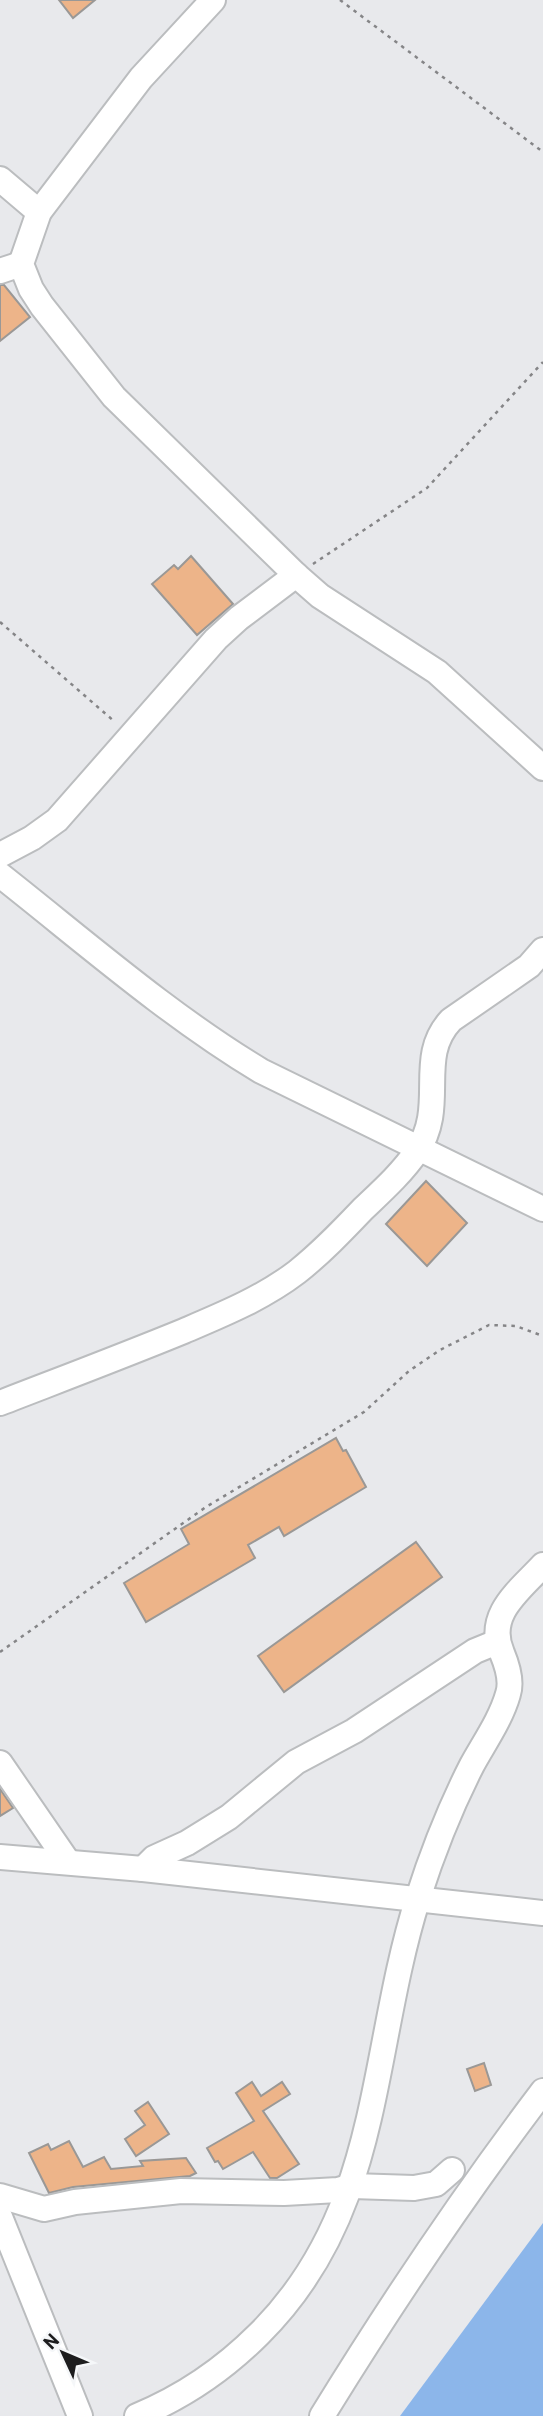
<svg xmlns="http://www.w3.org/2000/svg" width="543" height="2416" font-family="Barlow,sans-serif">
<rect width="100%" height="100%" fill="#e8e9ec"/>
<!-- water -->
<path fill="#8cb6ea" d="M543,2223v193h-143z"/>
<!-- building -->
<g fill="#edb489" stroke="#9a9896" stroke-width="2">
<path d="M59,0h36l-22,18z"/>
<path d="M0,285h4l26,32 -30,24z"/>
<path d="M191,556l42,48 -36,31 -45,-51 22,-19 4,4z"/>
<path d="M426,1181l41,42 -40,43 -41,-42z"/>
<path d="M336,1438l7,13 3,-1 20,37 -82,49 -5,-9 -31,18 7,13 -109,64 -22,-39 65,-39 -8,-15z"/>
<path d="M416,1542l26,35 -158,115 -26,-36z"/>
<path d="M0,1789l13,19 -13,8z"/>
<path d="M484,2063l7,22 -16,6 -8,-22z"/>
<path d="M252,2082l9,14 21,-14 8,12 -27,17 36,53 -22,14h-7l-17,-26 -30,17 -5,-8 -3,1 -8,-14 47,-27 -18,-28z"/>
<path d="M148,2102l21,32 -33,22 -11,-17 20,-14 -10,-14z"/>
<path d="M69,2141l14,26 21,-10 7,12 32,-3 -3,-5 46,-3 10,15 -6,3 -117,11 -24,6 -20,-40 19,-9 3,6z"/>
</g>
<g fill="none" stroke-linecap="round" stroke-linejoin="round">
<defs>
<g id="minor">
<path d="M213,0l-72,78 -102,134 -18,52 10,25 11,17 72,91 182,178 24,21 117,76 106,96"/>
<path d="M0,179l39,33"/>
<path d="M0,271l21,-7"/>
<path d="M0,855l32,-17 25,-18 159,-181 23,-21 57,-43"/>
<path d="M0,875c85,67 168,140 261,196l282,138"/>
<path d="M0,1403c62,-24 123,-47 184,-72 40,-17 79,-33 113,-59 24,-19 45,-41 66,-63 19,-18 39,-36 54,-58 31,-46 -2,-93 34,-131l78,-54 14,-16"/>
<path d="M0,1763l68,99"/>
<path d="M0,1857l143,12 400,44"/>
<path d="M143,1869l11,-11 33,-15 42,-26 67,-55 58,-31 121,-80 22,-9"/>
<path d="M0,2196l44,13 31,-7 106,-11 103,2 54,-3 14,-4 62,2 22,-4 16,-14"/>
<path d="M0,2217l80,199"/>
<path d="M137,2416c46,-19 87,-47 122,-82 124,-123 110,-281 159,-436 15,-47 32,-90 54,-133 12,-22 29,-46 36,-71 4,-12 -1,-29 -6,-41 -17,-38 17,-62 41,-88"/>
<path d="M322,2416c69,-112 142,-221 221,-325"/>
</g>
</defs>
<!-- minor casing -->
<use href="#minor" stroke="#bbbdbf" stroke-width="28"/>
<!-- path -->
<g stroke="#858587" stroke-width="2.5" stroke-dasharray="3.5 5" stroke-linecap="butt">
<path d="M340,0l203,152"/>
<path d="M313,564l114,-76 116,-126"/>
<path d="M0,622l115,100"/>
<path d="M0,1652l206,-145 158,-95 45,-41 31,-21 49,-25 27,1 27,10"/>
</g>
<!-- minor -->
<use href="#minor" stroke="#fff" stroke-width="24"/>
</g>
<!-- north arrow -->
<g transform="translate(63 2353) rotate(314)" stroke="#f5f7f9" stroke-width="5" paint-order="stroke">
<path d="M0-5L12 26L0 18L-12 26Z" fill="#1d1d1e"/>
<text y="-10" font-size="19" font-weight="bold" text-anchor="middle" fill="#1d1d1e">N</text>
</g>
</svg>
